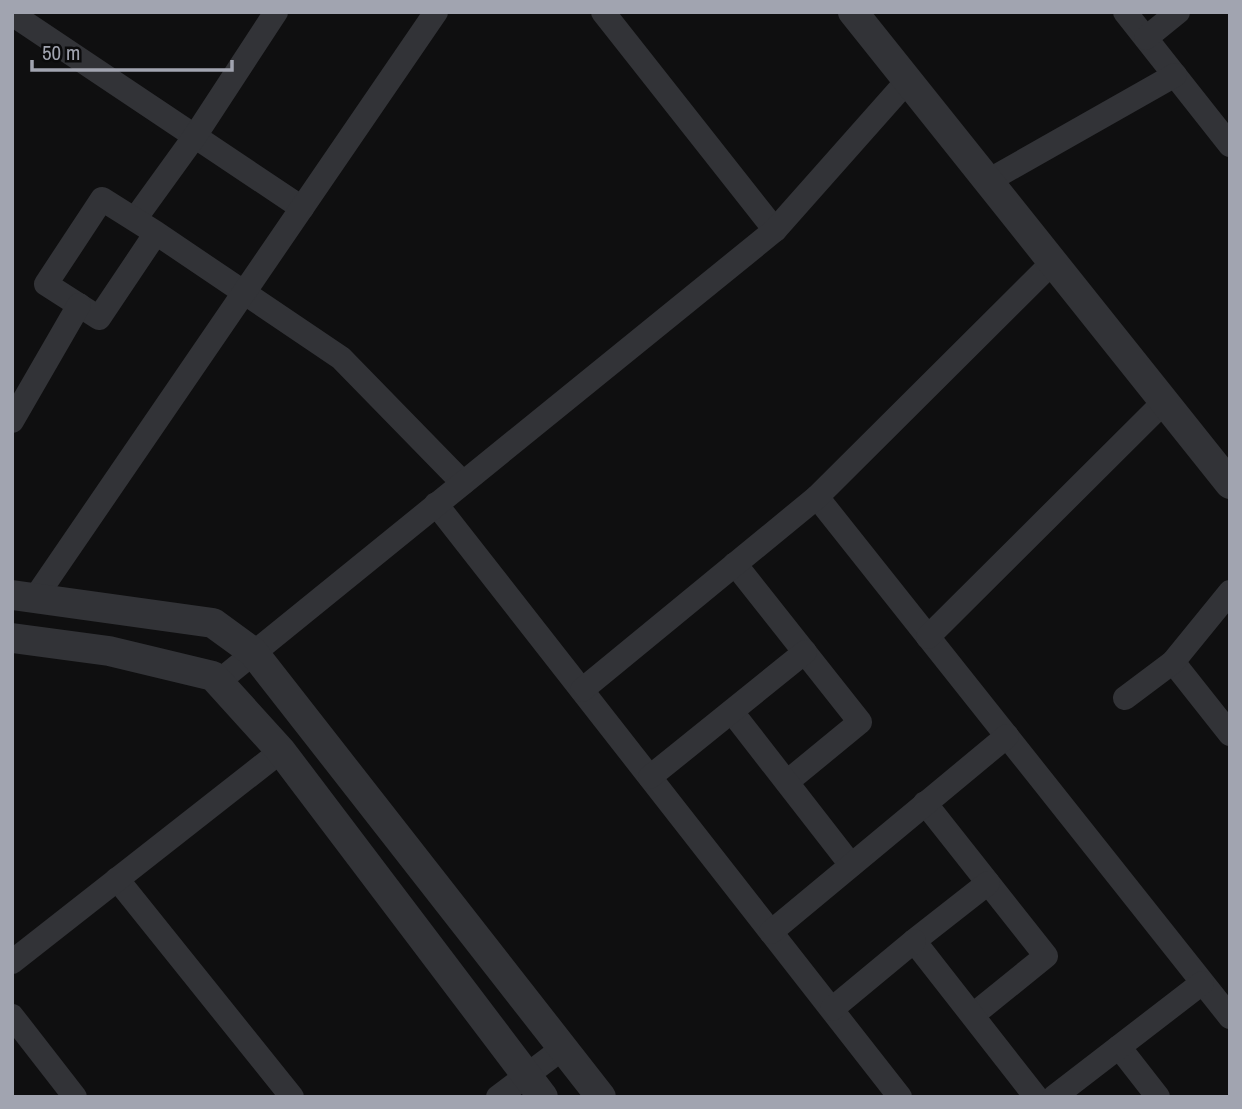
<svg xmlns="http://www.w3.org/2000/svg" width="1242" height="1109" font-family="'Archivo Narrow',sans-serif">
<rect width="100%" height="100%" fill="#0f0f10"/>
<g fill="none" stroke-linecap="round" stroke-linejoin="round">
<!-- minor -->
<g stroke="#323337" stroke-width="24">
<path d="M603,12l172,218"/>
<path d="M1125,12l105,133"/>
<path d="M12,14l290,194"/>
<path d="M1146,38l32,-26"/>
<path d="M988,181l187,-106"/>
<path d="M135,219l60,-83 81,-124"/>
<path d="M156,233l-54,-34 -56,85 53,34 57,-85 185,125 122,125"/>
<path d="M12,421l67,-116"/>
<path d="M817,497l413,520"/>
<path d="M436,504l464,593"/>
<path d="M735,564l125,158 -73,60"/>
<path d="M35,598l401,-586"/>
<path d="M928,637l236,-235"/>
<path d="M1173,662l57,72"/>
<path d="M218,682l557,-452 133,-150"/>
<path d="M582,690l235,-193 236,-235"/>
<path d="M1125,698l48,-36 57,-70"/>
<path d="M732,712l119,153"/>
<path d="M650,777l155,-125"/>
<path d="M925,803l121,153 -73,59"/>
<path d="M117,879l175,218"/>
<path d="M988,883l-74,58 122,156"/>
<path d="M771,932l236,-196"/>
<path d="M12,962l269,-211"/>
<path d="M832,1009l82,-68"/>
<path d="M12,1016l63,81"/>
<path d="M1119,1047l39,50"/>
<path d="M498,1097l65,-49"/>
<path d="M1054,1097l148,-114"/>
</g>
<!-- tertiary -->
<g stroke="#323337" stroke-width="30">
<path d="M853,12l377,472"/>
<path d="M12,595l201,28 40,29 348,445"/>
<path d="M12,638l97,13 104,25 68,75 262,346"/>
</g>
</g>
<!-- border -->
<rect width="1242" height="1109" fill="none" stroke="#a1a4b0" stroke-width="28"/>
<!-- scale -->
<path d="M32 60v10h200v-10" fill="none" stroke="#a1a4b0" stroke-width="3.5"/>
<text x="42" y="60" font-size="21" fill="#a1a4b0" stroke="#0a0a0b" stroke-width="5" paint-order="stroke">50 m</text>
</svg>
